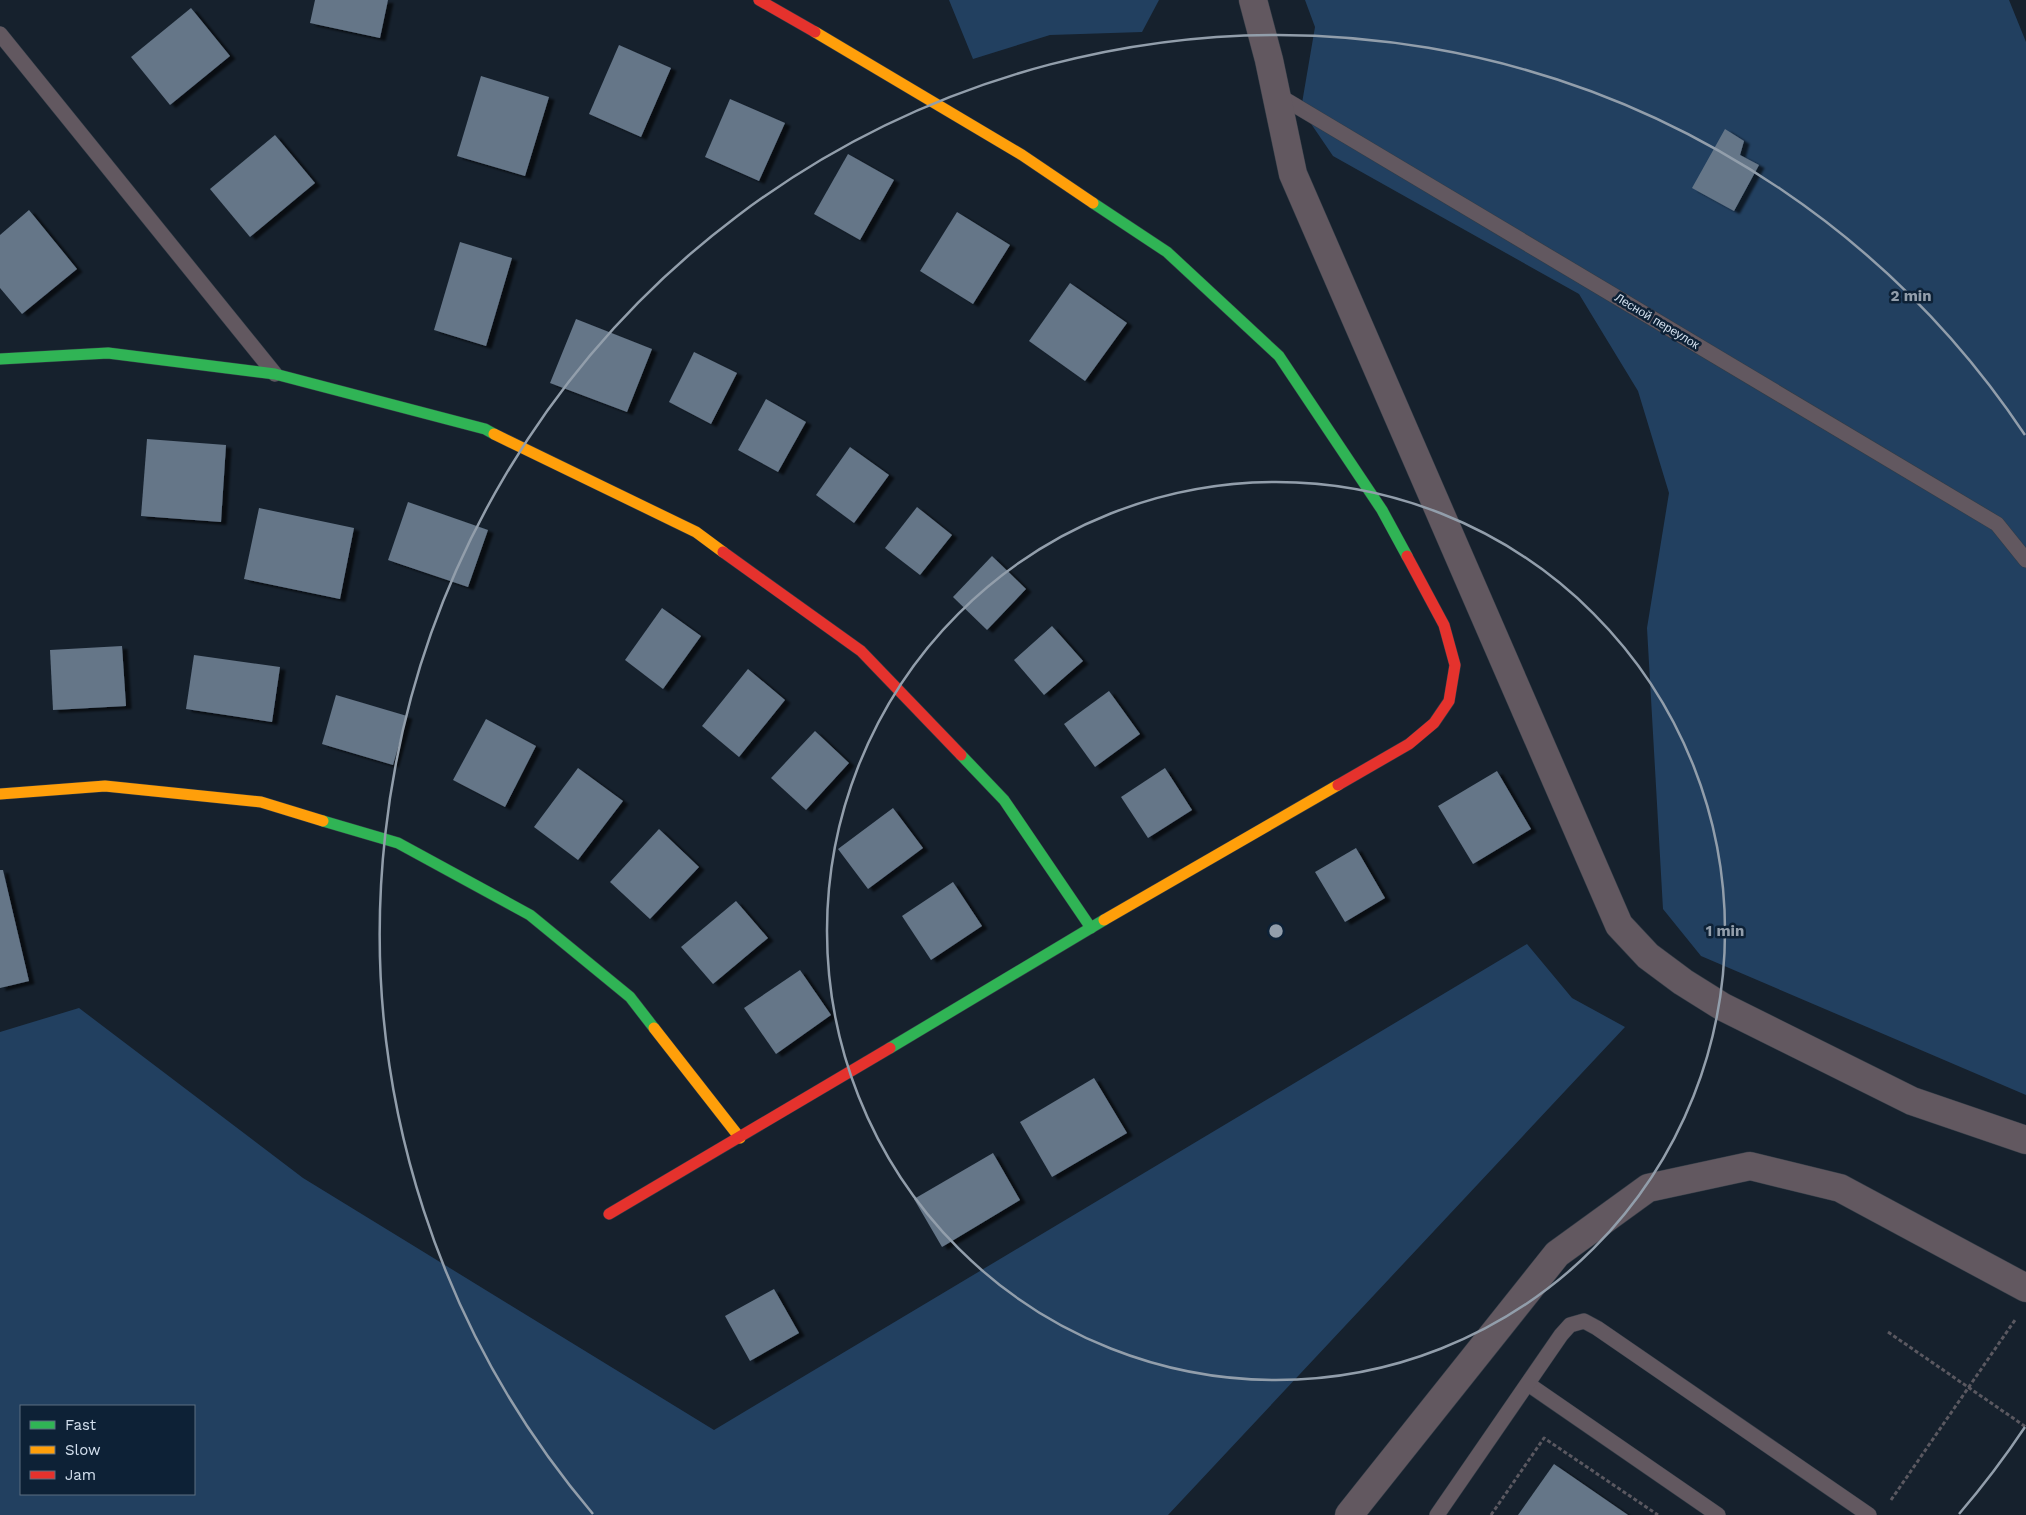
<svg xmlns="http://www.w3.org/2000/svg" width="2026" height="1515" font-family="'Work Sans',sans-serif">
<defs>
<filter id="shadow"><feDropShadow dx="5.5" dy="3" stdDeviation="1" flood-color="#0009"/></filter>
</defs>
<rect width="100%" height="100%" fill="#16212d"/>
<!-- green -->
<g fill="#224060" fill-rule="evenodd">
<path d="M949,0h210l-17,32 -92,3 -77,24z"/>
<path d="M1305,0h704l17,42v1053l-325,-139 -38,-47 -16,-281 22,-135 -31,-102 -59,-97 -246,-138 -32,-47 14,-82z"/>
<path d="M1527,944l45,54 53,29 -457,488h-1168v-483l79,-24 224,170 411,252zM21,1406h173v88h-173z"/>
</g>
<!-- building -->
<g fill="#657688" filter="url(#shadow)">
<path d="M315,0h73l-8,38 -70,-15z"/>
<path d="M191,8l39,48 -60,49 -39,-48z"/>
<path d="M619,45l52,23 -30,69 -52,-23z"/>
<path d="M481,76l68,21 -24,79 -68,-20z"/>
<path d="M730,99l55,24 -26,58 -54,-24z"/>
<path d="M1725,129l19,12 -4,14 19,10 -25,46 -42,-23z"/>
<path d="M275,135l40,48 -65,54 -40,-48z"/>
<path d="M848,154l46,26 -34,60 -46,-26z"/>
<path d="M29,210l48,59 -55,45 -22,-26v-53z"/>
<path d="M957,212l53,33 -37,59 -53,-33z"/>
<path d="M460,242l52,16 -26,88 -52,-16z"/>
<path d="M1070,283l57,40 -42,58 -56,-40z"/>
<path d="M576,319l76,30 -25,63 -77,-29z"/>
<path d="M694,352l43,21 -26,51 -42,-22z"/>
<path d="M766,399l40,23 -28,50 -40,-22z"/>
<path d="M147,439l79,6 -5,77 -80,-6z"/>
<path d="M850,447l39,28 -35,48 -38,-28z"/>
<path d="M408,502l80,28 -20,57 -80,-27z"/>
<path d="M917,507l35,28 -32,40 -35,-27z"/>
<path d="M259,508l95,20 -14,71 -96,-20z"/>
<path d="M992,556l34,33 -39,41 -34,-33z"/>
<path d="M662,608l39,28 -38,53 -38,-29z"/>
<path d="M1052,626l31,35 -39,34 -30,-35z"/>
<path d="M122,646l4,60 -73,4 -3,-60z"/>
<path d="M194,655l86,12 -8,55 -86,-13z"/>
<path d="M748,669l37,31 -46,57 -37,-31z"/>
<path d="M1109,691l31,43 -45,33 -31,-43z"/>
<path d="M336,695l71,21 -14,49 -71,-21z"/>
<path d="M486,719l50,27 -31,61 -52,-27z"/>
<path d="M815,731l34,32 -43,47 -35,-32z"/>
<path d="M578,768l45,33 -45,59 -44,-33z"/>
<path d="M1165,768l27,42 -44,28 -27,-41z"/>
<path d="M1497,771l34,58 -58,35 -35,-58z"/>
<path d="M893,808l30,40 -55,41 -30,-40z"/>
<path d="M659,829l40,38 -49,52 -40,-37z"/>
<path d="M1356,848l29,50 -40,24 -30,-50z"/>
<path d="M0,870h3l26,111 -29,7z"/>
<path d="M953,882l29,44 -51,34 -29,-44z"/>
<path d="M736,901l32,37 -55,46 -32,-37z"/>
<path d="M800,970l31,45 -55,39 -32,-46z"/>
<path d="M1094,1078l33,55 -75,44 -32,-55z"/>
<path d="M993,1153l27,47 -78,47 -28,-48z"/>
<path d="M774,1289l25,44 -49,28 -25,-45z"/>
<path d="M1554,1464l74,51h-110z"/>
</g>
<g fill="none" stroke-linecap="round" stroke-linejoin="round">
<defs>
<g id="lane">
<path d="M0,34l275,340"/>
<path d="M1276,94l721,430 29,36"/>
<path d="M1528,1384l190,131"/>
<path d="M1437,1515l124,-180 9,-10 14,-4 13,7 272,187"/>
</g>
<g id="street">
<path d="M1253,0l16,60 24,114 326,751 29,31 35,26 40,25 189,94 114,39"/>
<path d="M1349,1515l208,-261 91,-66 102,-22 90,22 186,100"/>
</g>
<g id="fast">
<path d="M1093,203l74,49 112,104 103,154 25,46"/>
<path d="M0,359l108,-6 167,21 210,55 9,5"/>
<path d="M961,755l43,45 87,128"/>
<path d="M323,821l75,22 132,72 100,82 24,31"/>
<path d="M890,1048l214,-128"/>
</g>
<g id="slow">
<path d="M815,32l207,123 71,48"/>
<path d="M494,434l202,98 27,20"/>
<path d="M0,794l105,-8 156,16 62,19"/>
<path d="M1104,920l234,-135"/>
<path d="M654,1028l86,110"/>
</g>
<g id="jam">
<path d="M759,0l56,32"/>
<path d="M723,552l138,99 100,104"/>
<path d="M1338,785l71,-41 25,-21 15,-22 6,-36 -11,-40 -37,-69"/>
<path d="M609,1214l281,-166"/>
</g>
</defs>
<!-- lane casing -->
<use href="#lane" stroke="#323c46" stroke-width="16"/>
<!-- street casing -->
<use href="#street" stroke="#323c46" stroke-width="29"/>
<!-- fast casing -->
<use href="#fast" stroke="#323c46" stroke-width="12"/>
<!-- slow casing -->
<use href="#slow" stroke="#323c46" stroke-width="12"/>
<!-- jam casing -->
<use href="#jam" stroke="#323c46" stroke-width="12"/>
<!-- path -->
<g stroke="#5a5860" stroke-width="3" stroke-dasharray="4 2.5" stroke-linecap="butt">
<path d="M1888,1332l138,95"/>
<path d="M1891,1500l124,-180"/>
<path d="M1491,1515l53,-77 114,77"/>
</g>
<!-- lane -->
<use href="#lane" stroke="#625860" stroke-width="15"/>
<!-- street -->
<use href="#street" stroke="#625860" stroke-width="28"/>
<!-- fast -->
<use href="#fast" stroke="#30b455" stroke-width="11"/>
<!-- slow -->
<use href="#slow" stroke="#ff9f0a" stroke-width="11"/>
<!-- jam -->
<use href="#jam" stroke="#e5322d" stroke-width="11"/>
</g>
<!-- distance rings -->
<g fill="none" stroke="#929eab" stroke-width="2.5">
<circle cx="1276" cy="931" r="449"/>
<path d="M2025 1427A898 898 0 0 1 1959 1514M593 1514A898 898 0 1 1 2025 435"/>
</g>
<g text-anchor="middle" dominant-baseline="central" stroke-width="5" stroke-linejoin="round" paint-order="stroke">
<!-- street labels -->
<g font-size="12" fill="#d4e1ef" stroke="#0d2136">
<text transform="translate(1657 321) rotate(31)">Лесной переулок</text>
</g>
</g>
<circle cx="1276" cy="931" r="8" fill="#929eab" stroke="#0d2136" stroke-width="2.5"/>
<g font-size="15" text-anchor="middle" font-weight="bold" fill="#929eab" stroke="#0d2136" stroke-width="5" stroke-linejoin="round" paint-order="stroke">
<text x="1911" y="301">2 min</text>
<text x="1725" y="936">1 min</text>
</g>
<!-- legend -->
<rect x="20" y="1405" width="175" height="90" fill="#0d2136" stroke="#5d6e80"/>
<rect x="30" y="1421" width="25" height="8" fill="#30b455" stroke="#5d6e80"/>
<text x="65" y="1430" font-size="15" fill="#d4e1ef">Fast</text>
<rect x="30" y="1446" width="25" height="8" fill="#ff9f0a" stroke="#5d6e80"/>
<text x="65" y="1455" font-size="15" fill="#d4e1ef">Slow</text>
<rect x="30" y="1471" width="25" height="8" fill="#e5322d" stroke="#5d6e80"/>
<text x="65" y="1480" font-size="15" fill="#d4e1ef">Jam</text>
</svg>
